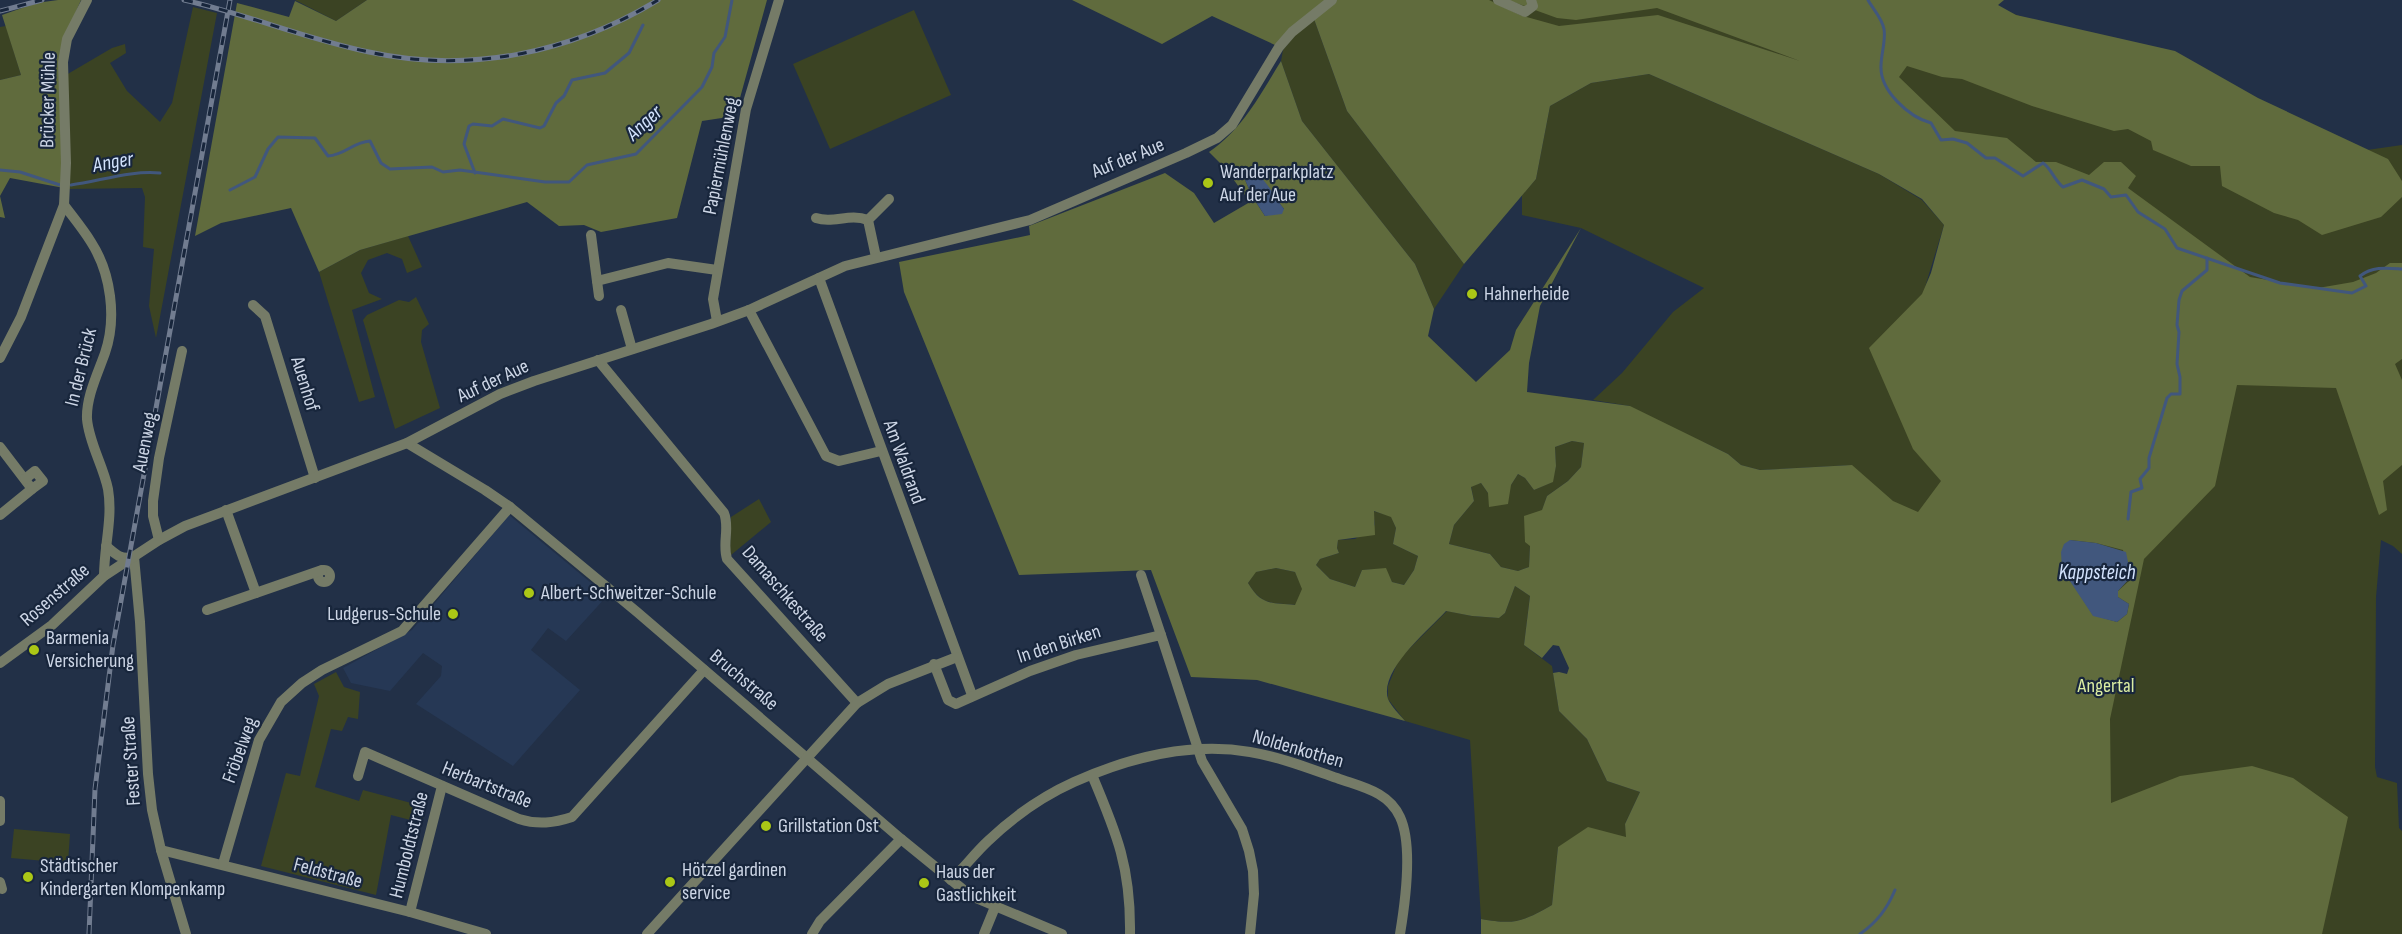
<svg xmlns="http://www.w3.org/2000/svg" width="2402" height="934" font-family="'Sofia Sans Condensed',sans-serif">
<rect width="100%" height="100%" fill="#223047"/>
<!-- built -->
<path fill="#263855" d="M509,515l98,81 -41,45 -18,-13 -17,22 49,40 -67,76 -97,-62 25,-28 1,-10 -19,-13 -33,38 -39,-8 -8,-15 69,-38z"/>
<!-- green -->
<g fill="#3b4323" fill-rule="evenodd">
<path d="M295,0h72l-31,21z"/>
<path d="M1439,0h559l-4,6 366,145 42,-6v409l-9,-8 -12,-6 -5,57 -1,170 2,10 20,6 2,45 3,3v103h-696l-76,-528 -37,-6 29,-27 51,-61 31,-24 -123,-60 -59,-13v-20l14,-16 14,-73 41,-23 58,-9 230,100 43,26 22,25 -19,62 27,-65 -94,-78zM1703,442l25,12 13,11 19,5 92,-5 -81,12 -31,-9z"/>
<path d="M193,7l24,6 -61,325 -7,-32 5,-57 -11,-2 2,-50 -3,-9 -75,1 -1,-114 46,-27 13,-4 1,9 -16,10 17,28 33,31 12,-19z"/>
<path d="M914,10l37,85 -121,54 -37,-85z"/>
<path d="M1314,19l33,92 117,153 -30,45 -19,-45 -113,-143 -21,-60 2,-11 12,-15z"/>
<path d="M6,26l15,49 -21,5v-53z"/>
<path d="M408,236l14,31 -15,6 -5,-14 -15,-6 -19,7 -7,13 8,20 13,6 -30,11 23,87 -16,5 -40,-130 41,-22z"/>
<path d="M416,297l13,27 -7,6 -1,12 19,66 -45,21 -32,-109 4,-5 32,-15 10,2z"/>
<path d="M1572,441l12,2 -3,24 -13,14 -21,15 -17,50 -1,21 -11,4 -17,-4 -11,-13 -41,-10 5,-19 20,-24 -3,-15 10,-3 7,10 23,-8 7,-11 7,4 9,12 18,-8 4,-16 -1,-19z"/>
<path d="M759,499l12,23 -40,33 -1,-6 1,-32z"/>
<path d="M1373,511l18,5 5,12 -3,16 25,12 -4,14 -10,15 -12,-3 -7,-13 -23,1 -7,17 -25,-8 -14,-14 4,-6 19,-6 -2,-5 1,-8 17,-1 20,-14z"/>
<path d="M1276,568l19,4 8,17 -7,16c-26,-3 -34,1 -48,-22l7,-11z"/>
<path d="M1515,586l15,10 -6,49 28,21 7,45 28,28 20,42 33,11 -15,32 2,13 -69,10 -6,58c-30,17 -37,20 -71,14l-11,-179 -65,-19 -17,-22v-13l11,-27 48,-48 25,5 27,2 6,-5z"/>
<path d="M336,672l8,15 16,5 -2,27 -10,-2 -6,14 -11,-2 -16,58 44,14 4,-11 63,17 -4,16 -31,-8 -15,80 -115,-29 25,-93 14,3 19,-80 -5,-12z"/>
<path d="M14,829l56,5 -2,29 -57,-5z"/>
</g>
<!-- forest -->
<g fill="#606b3d" fill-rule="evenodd">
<path d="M58,0h23l-17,39v149l-54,-10 -10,18 5,22 -5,-1v-137l21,-5 -19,-60 34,-12z"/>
<path d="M367,0h400l-32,116 -33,5 -25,97 -76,14 -17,-7 -25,1 -32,-24 -167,48 -41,22 -28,-64 -70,15 -26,13 42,-233 52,14 6,-16 41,20z"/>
<path d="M1072,0h253l-50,45 -63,-29 -50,28z"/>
<path d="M1336,0h153l31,15 39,11 99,-11 142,46 -143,-53 -81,12 -19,-2 -49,-18h496l-6,5 18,10 159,36 83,47 130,61 14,22v16l-21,20 -59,18 -24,-15 -24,-7 -52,-27 -2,-20h-29l-38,-16 -2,-9 -23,-12 -14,2 -82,-25 -70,-27 -20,-2 -35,-11 -8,11 56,54 52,7 29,24h20l33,13 15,-13h17l15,14 -8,12 122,89 68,11 35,-6 23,-9 14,-10h12v96l-7,5 7,16v85l-19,16 4,29 -8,5 -43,-127 -99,-3 -22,101 -71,73 -34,160 1,84 69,-27 72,-10 41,12 55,39 -26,117h-841v-15c34,6 41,3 71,-14l6,-58 30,-20 38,10 -1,-13 15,-32 -33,-11 -20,-42 -28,-28 -6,-38 6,-1 8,2 2,-6 -10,-22 -6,-1 -11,13 -18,-13 6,-49 -15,-10 -10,27 -6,5 -27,-2 -26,-5c-17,19 -67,59 -58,88 3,7 12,16 17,22l-148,-41 -66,-3 -40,-107 -132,5 -115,-283 -5,-30 131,-27 -1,-9 136,-53 29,20 20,30 36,-21 -25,-34 -16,-16c34,-23 51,-57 72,-91l21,60 113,143 19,45 -6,27 48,46 34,-32 6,-20 65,-102 -41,78 -11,57 -2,29 103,14 98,48 13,11 19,5 92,-5 41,36 25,11 23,-31 -28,-32 -44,-101 53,-54 9,-21 13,-48 -22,-26 -43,-25 -230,-100 -58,9 -41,23 -14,73 -72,85 -117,-153 -33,-92zM1254,171l30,38 -19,7 -13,-20 -9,-21zM1572,441l12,2 -3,24 -13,14 -21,15 -5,14 -18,6 1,26 5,4 -1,21 -11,4 -17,-4 -11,-13 -41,-10 5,-19 20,-24 -3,-14 10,-4 7,10 1,14 19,-3 3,-19 7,-11 7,4 9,12 19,-8 3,-16 -1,-19zM1374,511l17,6 5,11 -3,16 25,12 -4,14 -10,15 -12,-3 -6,-14 -24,2 -7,17 -25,-8 -14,-14 4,-6 19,-6 -2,-5 1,-8 37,-5zM2070,540l26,3 27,7 6,31 -11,10v6l11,7 -2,10 -10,8 -24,-7 -31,-47zM1276,568l19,4 7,17 -7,16c-25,-3 -33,1 -47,-22l8,-11z"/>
</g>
<!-- water -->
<g fill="#41577d">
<path d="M1248,169c15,4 27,28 36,40l-2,5 -17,2 -13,-20 -9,-21z"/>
<path d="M2070,540l26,3 30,9 5,25 -13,14v6l11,7 -2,10 -10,8 -24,-6 -31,-47 -1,-17 3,-8z"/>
</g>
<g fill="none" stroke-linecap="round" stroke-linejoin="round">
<!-- stream -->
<g stroke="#41577d" stroke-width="3">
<path d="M1868,0c5,9 14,18 16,29 2,12 -3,25 -3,37 -1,25 28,51 50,57l10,17 12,-1 14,4 19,15h9l28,18 20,-13c9,6 10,16 20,24l19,-7 22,9 7,8 15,-2 12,17 27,17 12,19 103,35 72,10 14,-7 -6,-10c13,-10 27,-8 42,-7"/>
<path d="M0,170l20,2 40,13"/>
<path d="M475,173l-11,-29 5,-18 4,-2 19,2 11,-7 37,9 4,-2 12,-23 8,-7 8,-16 33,-7 24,-20 14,-28"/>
<path d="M71,185c29,-4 61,-15 89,-12"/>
<path d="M230,190l25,-13 13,-28 10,-12 37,1 13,18c17,-1 25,-14 42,-15l11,22 9,6 42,-2 11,5 17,-2 85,12h24l18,-17 49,-11 66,-67 10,-20 2,-14 11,-16 7,-37"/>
<path d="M2128,519l3,-27 11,-4 -2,-9 9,-11v-10l18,-60 4,-4h9v-17l-3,-13 2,-32 -2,-7 2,-25 3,-9 25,-21v-12"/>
<path d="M1860,934c17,-12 27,-25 35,-44"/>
</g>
<!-- minor -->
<g stroke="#757b67" stroke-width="10">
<path d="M1498,0l27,12 8,-6 -2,-6"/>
<path d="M64,205c9,12 19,24 27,37 20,31 26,76 14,111 -7,20 -19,44 -18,66 2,24 16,46 21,70 5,29 -4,58 -4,87"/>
<path d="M816,218c17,6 33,-5 52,2"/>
<path d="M591,235l6,46"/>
<path d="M876,257l-8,-37 21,-21"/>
<path d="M819,278l153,417"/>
<path d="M599,296l-2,-15 71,-18 49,7"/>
<path d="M253,305l12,11 50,162"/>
<path d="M621,310l11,39"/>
<path d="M749,310l77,146 13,5 42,-10"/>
<path d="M717,321l-4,-22 29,-167 4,-23 33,-109"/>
<path d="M0,358l21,-41 43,-112 2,-42 -3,-101 4,-23 20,-39"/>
<path d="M598,360l126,153c6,15 -2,30 3,46l130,144"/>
<path d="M407,443l78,47 25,17 127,105 264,227 70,57 91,38"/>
<path d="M0,447l32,42 -32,26"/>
<path d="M25,479l10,-8 8,10 -11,8"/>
<path d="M226,510l30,83"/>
<path d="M159,540l-6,-24v-15l6,-43 23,-107"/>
<path d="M106,546c9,8 15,14 27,11"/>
<path d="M134,557l6,65 8,152 4,36 9,40 25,84"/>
<circle cx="324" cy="576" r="6"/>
<path d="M1141,575l20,60"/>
<path d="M207,610l115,-40"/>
<path d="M0,663l52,-38 52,-49 55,-36 26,-14 222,-83 93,-49 34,-13 177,-57 38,-14 96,-44 185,-46 156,-67 31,-15 15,-13 47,-78 13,-15 40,-32"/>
<path d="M934,664l14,36 8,4 74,-33 46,-16 85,-20 41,126 40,68 7,22 4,20 1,23 -4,40"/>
<path d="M1092,775c25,59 39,93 38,159"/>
<path d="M358,776l7,-24 154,67c19,6 35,4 53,-2l132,-147"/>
<path d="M0,801v20"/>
<path d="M161,850l249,62 76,22"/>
<path d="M223,864l36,-124 22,-38 21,-19 20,-13 80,-39 108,-124"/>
<path d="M951,880c13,-12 24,-27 37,-39 25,-24 55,-45 86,-59 54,-24 117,-40 176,-30 30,5 58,16 87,26 24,9 51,13 63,39 13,28 5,87 0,117"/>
<path d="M0,882l2,7"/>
<path d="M410,912l32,-126"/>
<path d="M647,934l210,-231 31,-19 69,-27"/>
<path d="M812,934l8,-13 81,-82"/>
<path d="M984,934l11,-27"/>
</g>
<defs>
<g id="rail">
<path d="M184,0c62,14 122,39 185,52 100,22 202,1 289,-52"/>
<path d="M0,11l42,-11"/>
<path d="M89,934l6,-145 18,-144 117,-645"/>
</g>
</defs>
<!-- rail casing -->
<use href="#rail" stroke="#717c90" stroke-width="5"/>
<!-- rail -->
<use href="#rail" stroke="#18263c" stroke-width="3" stroke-dasharray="9" stroke-linecap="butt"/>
</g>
<!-- markers -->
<g fill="#abc716" stroke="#18263c" stroke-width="2">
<circle cx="1208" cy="183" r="6"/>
<circle cx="1472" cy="294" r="6"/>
<circle cx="529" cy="593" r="6"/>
<circle cx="453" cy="614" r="6"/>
<circle cx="34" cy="650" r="6"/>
<circle cx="766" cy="826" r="6"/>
<circle cx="28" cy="877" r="6"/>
<circle cx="670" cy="882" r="6"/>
<circle cx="924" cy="883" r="6"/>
</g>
<g text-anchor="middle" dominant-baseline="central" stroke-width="4.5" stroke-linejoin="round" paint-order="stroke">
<!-- street labels -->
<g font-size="20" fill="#cdd6e6" stroke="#18263c">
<text transform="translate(48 100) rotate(-89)">Brücker Mühle</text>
<text transform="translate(721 156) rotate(-79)">Papiermühlenweg</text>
<text transform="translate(1128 158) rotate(-22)">Auf der Aue</text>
<text transform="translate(81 367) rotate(-76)">In der Brück</text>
<text transform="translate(493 381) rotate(-25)">Auf der Aue</text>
<text transform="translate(305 384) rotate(73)">Auenhof</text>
<text transform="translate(145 442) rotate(-79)">Auenweg</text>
<text transform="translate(904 462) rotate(70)">Am Waldrand</text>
<text transform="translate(785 594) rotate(49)">Damaschkestraße</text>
<text transform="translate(55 595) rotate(-41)">Rosenstraße</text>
<text transform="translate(1059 644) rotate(-18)">In den Birken</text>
<text transform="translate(744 680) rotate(40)">Bruchstraße</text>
<text transform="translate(1298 749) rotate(16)">Noldenkothen</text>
<text transform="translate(240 750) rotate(-70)">Fröbelweg</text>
<text transform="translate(131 761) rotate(-94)">Fester Straße</text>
<text transform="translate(487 785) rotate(22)">Herbartstraße</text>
<text transform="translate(409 845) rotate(-76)">Humboldtstraße</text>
<text transform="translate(328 873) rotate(15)">Feldstraße</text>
</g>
<!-- poi labels -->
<g font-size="20" fill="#cdd6e6" stroke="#18263c" text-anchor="start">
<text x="1220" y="172">Wanderparkplatz<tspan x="1220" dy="23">Auf der Aue</tspan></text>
<text x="1484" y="294">Hahnerheide</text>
<text x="541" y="593">Albert-Schweitzer-Schule</text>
<text x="441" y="614" text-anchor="end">Ludgerus-Schule</text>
<text x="46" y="638">Barmenia<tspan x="46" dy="23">Versicherung</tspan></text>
<text x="778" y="826">Grillstation Ost</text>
<text x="40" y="866">Städtischer<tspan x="40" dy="23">Kindergarten Klompenkamp</tspan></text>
<text x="682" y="870">Hötzel gardinen<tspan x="682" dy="23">service</tspan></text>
<text x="936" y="872">Haus der<tspan x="936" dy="23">Gastlichkeit</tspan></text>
</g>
<!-- park labels -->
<g font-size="20" fill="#dbeda2" stroke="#18263c">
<text x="2106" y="686">Angertal</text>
</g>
<!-- water labels -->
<g font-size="21" font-style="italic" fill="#d3e3fd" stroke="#18263c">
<text transform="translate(644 123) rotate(-43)">Anger</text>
<text transform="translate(113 162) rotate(-10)">Anger</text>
<text x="2097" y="572">Kappsteich</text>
</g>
</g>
</svg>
